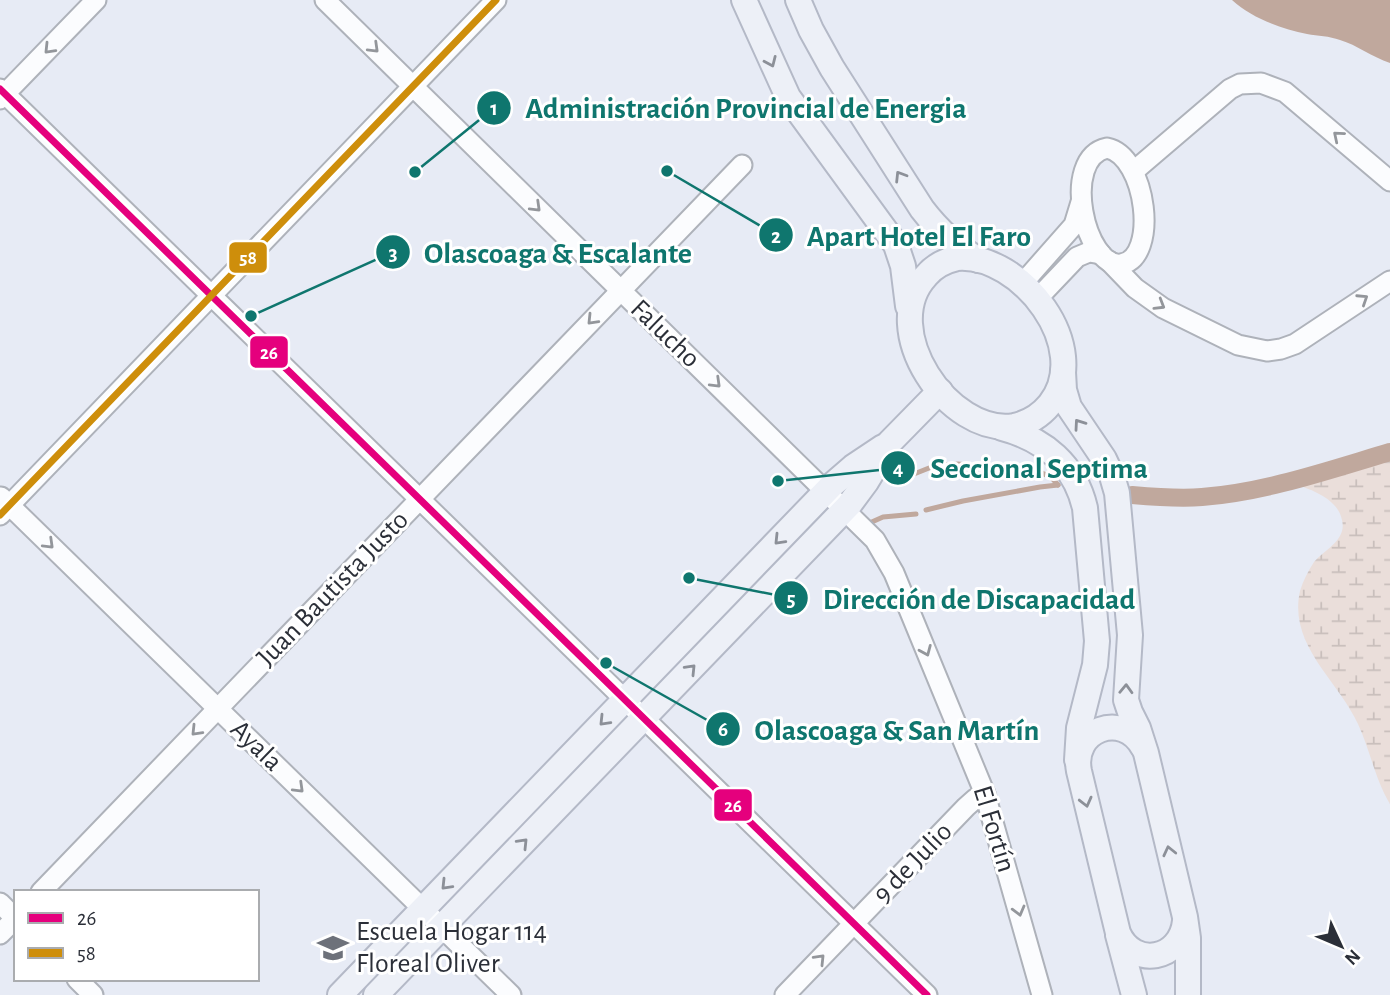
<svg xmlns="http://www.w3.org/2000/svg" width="1390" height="995" font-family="'Alegreya Sans',sans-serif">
<defs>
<pattern id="wetland-marsh" width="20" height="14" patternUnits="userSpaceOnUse" patternTransform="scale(1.75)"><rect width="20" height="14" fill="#eadeda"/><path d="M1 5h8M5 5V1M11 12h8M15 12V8" fill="none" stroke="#c9bfbc"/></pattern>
</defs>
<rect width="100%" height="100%" fill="#e7ebf5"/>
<!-- wetland -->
<path fill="url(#wetland-marsh)" d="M1390,452v352c-15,-25 -20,-54 -32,-80 -20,-44 -70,-79 -58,-133 3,-10 8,-20 14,-29 11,-13 33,-22 28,-42 -5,-24 -35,-31 -54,-39z"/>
<!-- water -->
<path fill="#c0a89d" d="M1232,0h158v63c-18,-6 -33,-18 -50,-23 -11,-4 -22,-4 -33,-6 -26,-5 -55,-16 -75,-34z"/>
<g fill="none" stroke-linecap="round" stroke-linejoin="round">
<!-- stream -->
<g stroke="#c0a89d" stroke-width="5">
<path d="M914,474l20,-8 24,-2 84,9 10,5 6,7"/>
<path d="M926,510l37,-9 77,-14 18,-2"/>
<path d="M865,525l18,-8 33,-3"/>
</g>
<!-- canal -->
<path stroke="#c0a89d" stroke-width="18" d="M1132,495c23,2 47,4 70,2 64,-5 127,-27 188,-45"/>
<defs>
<g id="minor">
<path d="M325,0l550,540 19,33 91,221 57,201"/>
<path d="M0,89l927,906"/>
<path d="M0,99l96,-99"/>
<path d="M1107,148c40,8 52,111 14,116 -36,4 -61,-106 -14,-116z"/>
<path d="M1134,171l96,-82 10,-5 21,-1 24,9 105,89"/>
<path d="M1109,261l26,27 28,20 75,37 29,6 14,-2 14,-5 95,-63"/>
<path d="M1022,284l52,-59 7,-23"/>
<path d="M1037,299l40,-42 12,-5 12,2"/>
<path d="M1,497l510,498"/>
<path d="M0,515l496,-515"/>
<path d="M41,892l701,-727"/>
<path d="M0,903l16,16"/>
<path d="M0,934l16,-16"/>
<path d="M77,979l16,16"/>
<path d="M785,995l181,-188 9,-8 10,-5"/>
</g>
<g id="major">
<path d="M744,0l44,97 108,148 7,21 5,40"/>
<path d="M798,0l13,30 21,38 90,141c16,21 34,38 57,51"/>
<path d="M957,258c64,-5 137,90 93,146 -9,11 -21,19 -36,22 -65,10 -137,-97 -88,-150 8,-10 18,-15 31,-18z"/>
<path d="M1063,372l1,18 5,17 35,52 8,17 5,17 13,142 -4,65 4,12 8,16 8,25 39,164 3,21v57"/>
<path d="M1002,428c42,11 73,37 83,80l12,133 -2,24 -16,63 -2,32"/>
<path d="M1143,747c-21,-37 -72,-17 -64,24l39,162c16,36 63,27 67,-12"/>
<path d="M1118,935l16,60"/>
<path d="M340,995l491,-509 22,-19 30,-20"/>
<path d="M376,995l473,-490 17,-23 24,-40 50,-51"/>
</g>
</defs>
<!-- minor casing -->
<use href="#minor" stroke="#aeb2ba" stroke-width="23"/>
<!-- major casing -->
<use href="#major" stroke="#b4b9c7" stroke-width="28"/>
<!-- minor -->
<use href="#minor" stroke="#fbfcfe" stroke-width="19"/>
<!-- major -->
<use href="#major" stroke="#edf0f7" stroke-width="24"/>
<defs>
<path id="bus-1" d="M0,89l927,906"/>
<path id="bus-2" d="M0,515l496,-515"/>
</defs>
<!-- bus-1 casing -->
<use href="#bus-1" stroke="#fff" stroke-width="12"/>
<!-- bus-2 casing -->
<use href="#bus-2" stroke="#fff" stroke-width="12"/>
<!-- bus-1 -->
<use href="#bus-1" stroke="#e5007d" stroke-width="7"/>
<!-- bus-2 -->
<use href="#bus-2" stroke="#ce8e0b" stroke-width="7"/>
</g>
<!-- one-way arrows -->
<defs><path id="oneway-chevron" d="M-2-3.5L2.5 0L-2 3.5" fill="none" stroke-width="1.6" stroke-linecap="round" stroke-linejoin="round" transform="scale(1.75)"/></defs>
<g stroke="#93969b">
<use href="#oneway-chevron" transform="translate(374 48) rotate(44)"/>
<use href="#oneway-chevron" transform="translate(49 49) rotate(134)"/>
<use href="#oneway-chevron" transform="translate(1338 136) rotate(-140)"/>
<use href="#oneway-chevron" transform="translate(536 207) rotate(44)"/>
<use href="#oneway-chevron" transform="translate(1363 299) rotate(-33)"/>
<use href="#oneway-chevron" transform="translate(1160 305) rotate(31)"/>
<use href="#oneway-chevron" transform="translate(592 320) rotate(134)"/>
<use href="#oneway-chevron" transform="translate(716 383) rotate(44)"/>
<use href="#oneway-chevron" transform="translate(49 544) rotate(44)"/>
<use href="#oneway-chevron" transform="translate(926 651) rotate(67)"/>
<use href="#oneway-chevron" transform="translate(196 731) rotate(134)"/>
<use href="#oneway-chevron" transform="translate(299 788) rotate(44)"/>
<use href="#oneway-chevron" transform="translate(1019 911) rotate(75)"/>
<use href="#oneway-chevron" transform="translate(820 959) rotate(-46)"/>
</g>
<g stroke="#8c9098">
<use href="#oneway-chevron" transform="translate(771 62) rotate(66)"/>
<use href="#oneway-chevron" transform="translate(900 176) rotate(-122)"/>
<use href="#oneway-chevron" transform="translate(1079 424) rotate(-125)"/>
<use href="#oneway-chevron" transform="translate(779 540) rotate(134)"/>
<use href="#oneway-chevron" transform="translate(691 669) rotate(-46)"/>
<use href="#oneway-chevron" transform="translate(1126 689) rotate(-88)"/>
<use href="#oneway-chevron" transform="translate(604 721) rotate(134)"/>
<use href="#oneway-chevron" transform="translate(1086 802) rotate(76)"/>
<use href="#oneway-chevron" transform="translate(523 843) rotate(-46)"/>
<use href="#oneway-chevron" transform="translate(1169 851) rotate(-103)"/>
<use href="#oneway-chevron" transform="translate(446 885) rotate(134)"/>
</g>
<!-- icons -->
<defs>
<symbol id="school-bare" viewBox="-9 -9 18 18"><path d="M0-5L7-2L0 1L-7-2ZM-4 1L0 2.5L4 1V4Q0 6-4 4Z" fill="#6d717a" stroke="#fff" stroke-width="2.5" paint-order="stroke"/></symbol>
</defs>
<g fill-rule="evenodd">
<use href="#school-bare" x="311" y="926" width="44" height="44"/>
</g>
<g text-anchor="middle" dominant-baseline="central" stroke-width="6" stroke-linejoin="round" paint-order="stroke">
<!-- street labels -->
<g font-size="28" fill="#2b2f38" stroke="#fff">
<text transform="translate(665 334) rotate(44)">Falucho</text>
<text transform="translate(333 589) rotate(-46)">Juan Bautista Justo</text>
<text transform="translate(256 746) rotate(44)">Ayala</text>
<text transform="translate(994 829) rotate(73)">El Fortín</text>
<text transform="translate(913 863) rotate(-46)">9 de Julio</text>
</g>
<!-- poi labels -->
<g font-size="28" fill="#2b2f38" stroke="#fff" text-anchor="start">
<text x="356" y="932">Escuela Hogar 114<tspan x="356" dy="32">Floreal Oliver</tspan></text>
</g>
</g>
<!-- callouts -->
<path fill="none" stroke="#0f766e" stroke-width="2.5" d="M415 172L494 108M667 171L776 235M251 316L393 252M778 481L898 468M689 578L791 598M606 663L723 729"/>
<g fill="#0f766e" stroke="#fff" stroke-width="2.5">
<circle cx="415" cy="172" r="7"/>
<circle cx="667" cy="171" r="7"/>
<circle cx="251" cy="316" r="7"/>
<circle cx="778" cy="481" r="7"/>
<circle cx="689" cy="578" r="7"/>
<circle cx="606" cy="663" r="7"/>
<circle cx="494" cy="108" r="18"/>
<circle cx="776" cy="235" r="18"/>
<circle cx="393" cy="252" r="18"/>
<circle cx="898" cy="468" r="18"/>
<circle cx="791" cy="598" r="18"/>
<circle cx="723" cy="729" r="18"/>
</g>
<g font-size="21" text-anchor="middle" font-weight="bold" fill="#fff">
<text x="494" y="115">1</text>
<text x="776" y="243">2</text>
<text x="393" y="260">3</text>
<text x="898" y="475">4</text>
<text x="791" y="606">5</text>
<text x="723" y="736">6</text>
</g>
<g font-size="30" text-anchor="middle" font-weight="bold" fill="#0f766e" stroke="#fff" stroke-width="6" stroke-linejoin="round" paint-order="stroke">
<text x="746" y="118">Administración Provincial de Energia</text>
<text x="919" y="246">Apart Hotel El Faro</text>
<text x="558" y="263">Olascoaga &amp; Escalante</text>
<text x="1039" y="478">Seccional Septima</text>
<text x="979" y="609">Dirección de Discapacidad</text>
<text x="897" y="740">Olascoaga &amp; San Martín</text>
</g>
<g stroke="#fff" stroke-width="2.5">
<rect x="228" y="241" width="40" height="33" rx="7" fill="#ce8e0b"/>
<rect x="249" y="335" width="40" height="34" rx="7" fill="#e5007d"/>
<rect x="713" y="788" width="40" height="34" rx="7" fill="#e5007d"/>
</g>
<g font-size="19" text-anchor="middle" font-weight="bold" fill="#fff">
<text x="248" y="264">58</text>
<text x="269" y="359">26</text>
<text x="733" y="812">26</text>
</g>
<!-- legend -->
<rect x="14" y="890" width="245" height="91" fill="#ffffff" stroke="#aaacaf" stroke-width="2"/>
<rect x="28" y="913" width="35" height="10" fill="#e5007d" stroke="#aaacaf" stroke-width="2"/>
<text x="77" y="925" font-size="21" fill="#2b2f38">26</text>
<rect x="28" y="948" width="35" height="10" fill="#ce8e0b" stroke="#aaacaf" stroke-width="2"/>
<text x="77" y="960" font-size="21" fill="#2b2f38">58</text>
<!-- north arrow -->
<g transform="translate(1341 946) rotate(134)" stroke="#ffffff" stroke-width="5" paint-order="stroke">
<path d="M0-5L12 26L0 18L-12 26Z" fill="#2b2f38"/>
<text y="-10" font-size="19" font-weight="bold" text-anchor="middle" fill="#2b2f38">N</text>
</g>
</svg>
